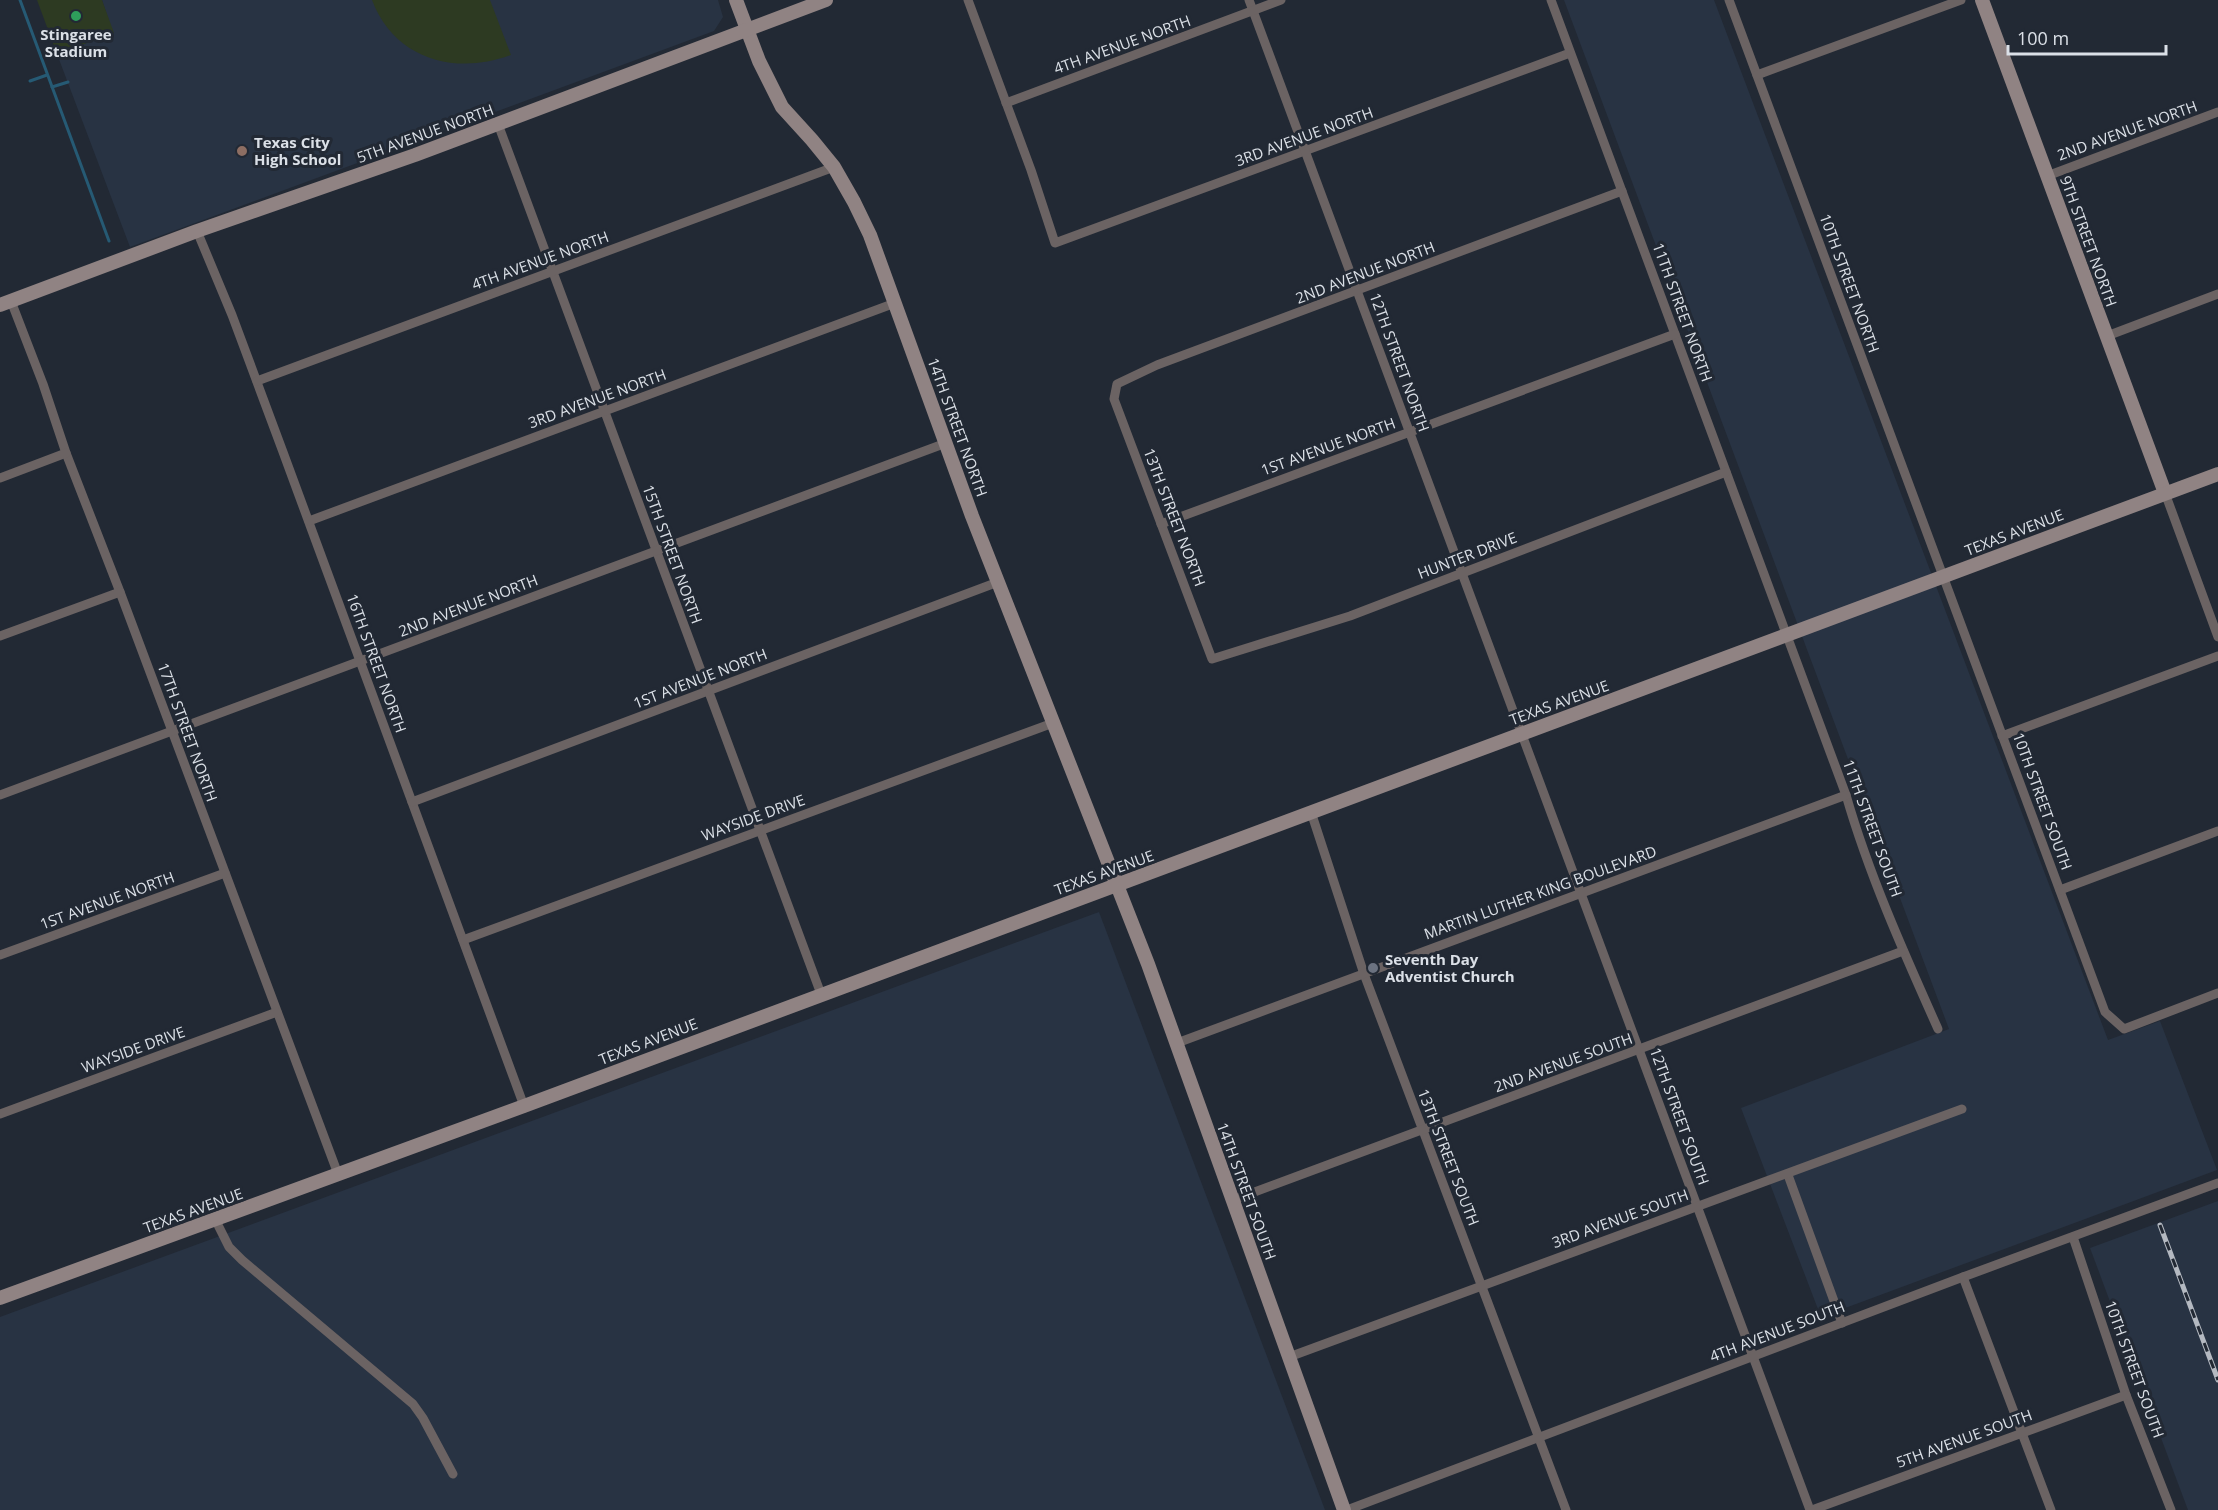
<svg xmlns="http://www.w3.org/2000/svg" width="2218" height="1510" font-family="'Open Sans',sans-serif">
<rect width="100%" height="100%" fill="#222934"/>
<!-- built -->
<g fill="#283343">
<path d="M102,0h616l5,17 -9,14 -584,216 -73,-193 56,-21z"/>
<path d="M1564,0h150l394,1040 52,-19 57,149 -396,147 -80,-209 208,-79z"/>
<path d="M1099,912l226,598h-1325v-193z"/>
<path d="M2218,1201v309h-30l-98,-262z"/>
</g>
<!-- green -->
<g fill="#2d3a22">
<path d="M37,0h65l12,33 -57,21z"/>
<path d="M372,0h118l21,55c-56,21 -117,4 -139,-55z"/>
</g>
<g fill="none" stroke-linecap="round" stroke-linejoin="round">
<!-- stream -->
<g stroke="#265a74" stroke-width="3">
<path d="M20,0l89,241"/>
<path d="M30,81l17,-6"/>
<path d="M52,87l16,-5"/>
</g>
<!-- street -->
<g stroke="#6b6363" stroke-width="9">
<path d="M968,0l63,170 24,73 515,-190"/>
<path d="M1249,0l561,1510"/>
<path d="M1551,0l295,795c23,80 58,158 92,234"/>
<path d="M1729,0l376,1012 19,17 94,-36"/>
<path d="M1757,75l204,-75"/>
<path d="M1006,103l275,-103"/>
<path d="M498,124l323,870"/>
<path d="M2047,176l171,-64"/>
<path d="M1622,191l-465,174 -40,19 -3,15 98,260 138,-43 376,-144"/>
<path d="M197,231l35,84 51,137 241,654"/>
<path d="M11,301l32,83 23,69 54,139 218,582"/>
<path d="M2107,336l111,-42"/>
<path d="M257,381l577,-214"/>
<path d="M0,478l66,-25"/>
<path d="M2165,493l53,144"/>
<path d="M309,521l586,-218"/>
<path d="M1161,524l514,-190"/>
<path d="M0,636l120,-44"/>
<path d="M2002,736l216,-80"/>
<path d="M0,795l946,-352"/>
<path d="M412,802l586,-220"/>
<path d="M1311,812l53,162 202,536"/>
<path d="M2060,890l158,-59"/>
<path d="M463,940l590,-217"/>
<path d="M0,955l225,-82"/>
<path d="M1177,1043l669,-248"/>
<path d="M0,1114l277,-102"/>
<path d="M1788,1175l54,148"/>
<path d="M1233,1200l670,-249"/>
<path d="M215,1219l14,28 13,13 171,144 10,14 30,56"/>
<path d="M2073,1237l53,158 45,115"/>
<path d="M1963,1277l88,233"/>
<path d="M1289,1357l673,-248"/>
<path d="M1347,1510l616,-233 255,-94"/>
<path d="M1812,1510l314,-115"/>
</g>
<!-- secondary -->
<g stroke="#908383" stroke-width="14">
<path d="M736,0l23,61 23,46 30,33 22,27 20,35 16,33 102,281 176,448 196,546"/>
<path d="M1982,0l183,493"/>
<path d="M0,305l197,-74 218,-76 411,-155"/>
<path d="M0,1298l524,-192 1694,-632"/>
</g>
<defs>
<path id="rail" d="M2160,1225l58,155"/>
</defs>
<!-- rail casing -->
<use href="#rail" stroke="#b4b9c1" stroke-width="5"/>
<!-- rail -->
<use href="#rail" stroke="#222934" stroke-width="3" stroke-dasharray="9" stroke-linecap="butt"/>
</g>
<!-- markers -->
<circle fill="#2e9e5b" stroke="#222934" stroke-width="2" cx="76" cy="16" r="6"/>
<circle fill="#8d6e63" stroke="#222934" stroke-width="2" cx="242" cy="151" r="6"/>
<circle fill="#6b7280" stroke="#222934" stroke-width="2" cx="1373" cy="968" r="6"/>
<g text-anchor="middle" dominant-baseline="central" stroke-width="6" stroke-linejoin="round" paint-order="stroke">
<!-- poi labels -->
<g font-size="15" font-weight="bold" fill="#dbe0e7" stroke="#222934" text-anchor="start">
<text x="76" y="34" text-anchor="middle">Stingaree<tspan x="76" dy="17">Stadium</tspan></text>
<text x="254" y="142">Texas City<tspan x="254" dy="17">High School</tspan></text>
<text x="1385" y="959">Seventh Day<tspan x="1385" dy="17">Adventist Church</tspan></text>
</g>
<!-- street labels -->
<g font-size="15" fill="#dbe0e7" stroke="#222934">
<text transform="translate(1122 44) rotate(-20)">4TH AVENUE NORTH</text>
<text transform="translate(2127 130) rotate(-20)">2ND AVENUE NORTH</text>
<text transform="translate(425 133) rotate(-20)">5TH AVENUE NORTH</text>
<text transform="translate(1304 136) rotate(-20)">3RD AVENUE NORTH</text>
<text transform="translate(2089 241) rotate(70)">9TH STREET NORTH</text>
<text transform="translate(540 260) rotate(-20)">4TH AVENUE NORTH</text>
<text transform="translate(1365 272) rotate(-21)">2ND AVENUE NORTH</text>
<text transform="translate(1850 283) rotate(70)">10TH STREET NORTH</text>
<text transform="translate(1683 312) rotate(70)">11TH STREET NORTH</text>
<text transform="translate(1400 362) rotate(70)">12TH STREET NORTH</text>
<text transform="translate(597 398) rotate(-20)">3RD AVENUE NORTH</text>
<text transform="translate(958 427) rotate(70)">14TH STREET NORTH</text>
<text transform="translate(1328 446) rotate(-20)">1ST AVENUE NORTH</text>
<text transform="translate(1175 517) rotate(69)">13TH STREET NORTH</text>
<text transform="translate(2014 532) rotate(-21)">TEXAS AVENUE</text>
<text transform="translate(673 554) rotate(70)">15TH STREET NORTH</text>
<text transform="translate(1467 555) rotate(-21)">HUNTER DRIVE</text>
<text transform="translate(468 605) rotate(-21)">2ND AVENUE NORTH</text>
<text transform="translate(377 663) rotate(70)">16TH STREET NORTH</text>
<text transform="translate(700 678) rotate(-21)">1ST AVENUE NORTH</text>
<text transform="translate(1559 702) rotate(-20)">TEXAS AVENUE</text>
<text transform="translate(188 732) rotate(70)">17TH STREET NORTH</text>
<text transform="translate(2043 801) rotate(70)">10TH STREET SOUTH</text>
<text transform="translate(753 817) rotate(-20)">WAYSIDE DRIVE</text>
<text transform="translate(1873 828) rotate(70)">11TH STREET SOUTH</text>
<text transform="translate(1104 872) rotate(-20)">TEXAS AVENUE</text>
<text transform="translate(1540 892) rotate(-20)">MARTIN LUTHER KING BOULEVARD</text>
<text transform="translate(107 900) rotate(-20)">1ST AVENUE NORTH</text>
<text transform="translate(648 1041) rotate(-21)">TEXAS AVENUE</text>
<text transform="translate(133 1049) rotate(-20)">WAYSIDE DRIVE</text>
<text transform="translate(1563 1062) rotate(-20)">2ND AVENUE SOUTH</text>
<text transform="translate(1680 1116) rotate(70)">12TH STREET SOUTH</text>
<text transform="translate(1449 1157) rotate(69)">13TH STREET SOUTH</text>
<text transform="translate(1247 1191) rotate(70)">14TH STREET SOUTH</text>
<text transform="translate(193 1210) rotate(-20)">TEXAS AVENUE</text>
<text transform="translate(1620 1218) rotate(-20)">3RD AVENUE SOUTH</text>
<text transform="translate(1777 1331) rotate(-21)">4TH AVENUE SOUTH</text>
<text transform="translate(2135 1369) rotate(70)">10TH STREET SOUTH</text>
<text transform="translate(1964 1438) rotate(-20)">5TH AVENUE SOUTH</text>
</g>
</g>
<!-- scale -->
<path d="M2008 45v9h158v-9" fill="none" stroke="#dbe0e7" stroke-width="3"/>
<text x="2017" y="45" font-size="18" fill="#dbe0e7" stroke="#222934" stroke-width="4.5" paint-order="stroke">100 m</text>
</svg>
